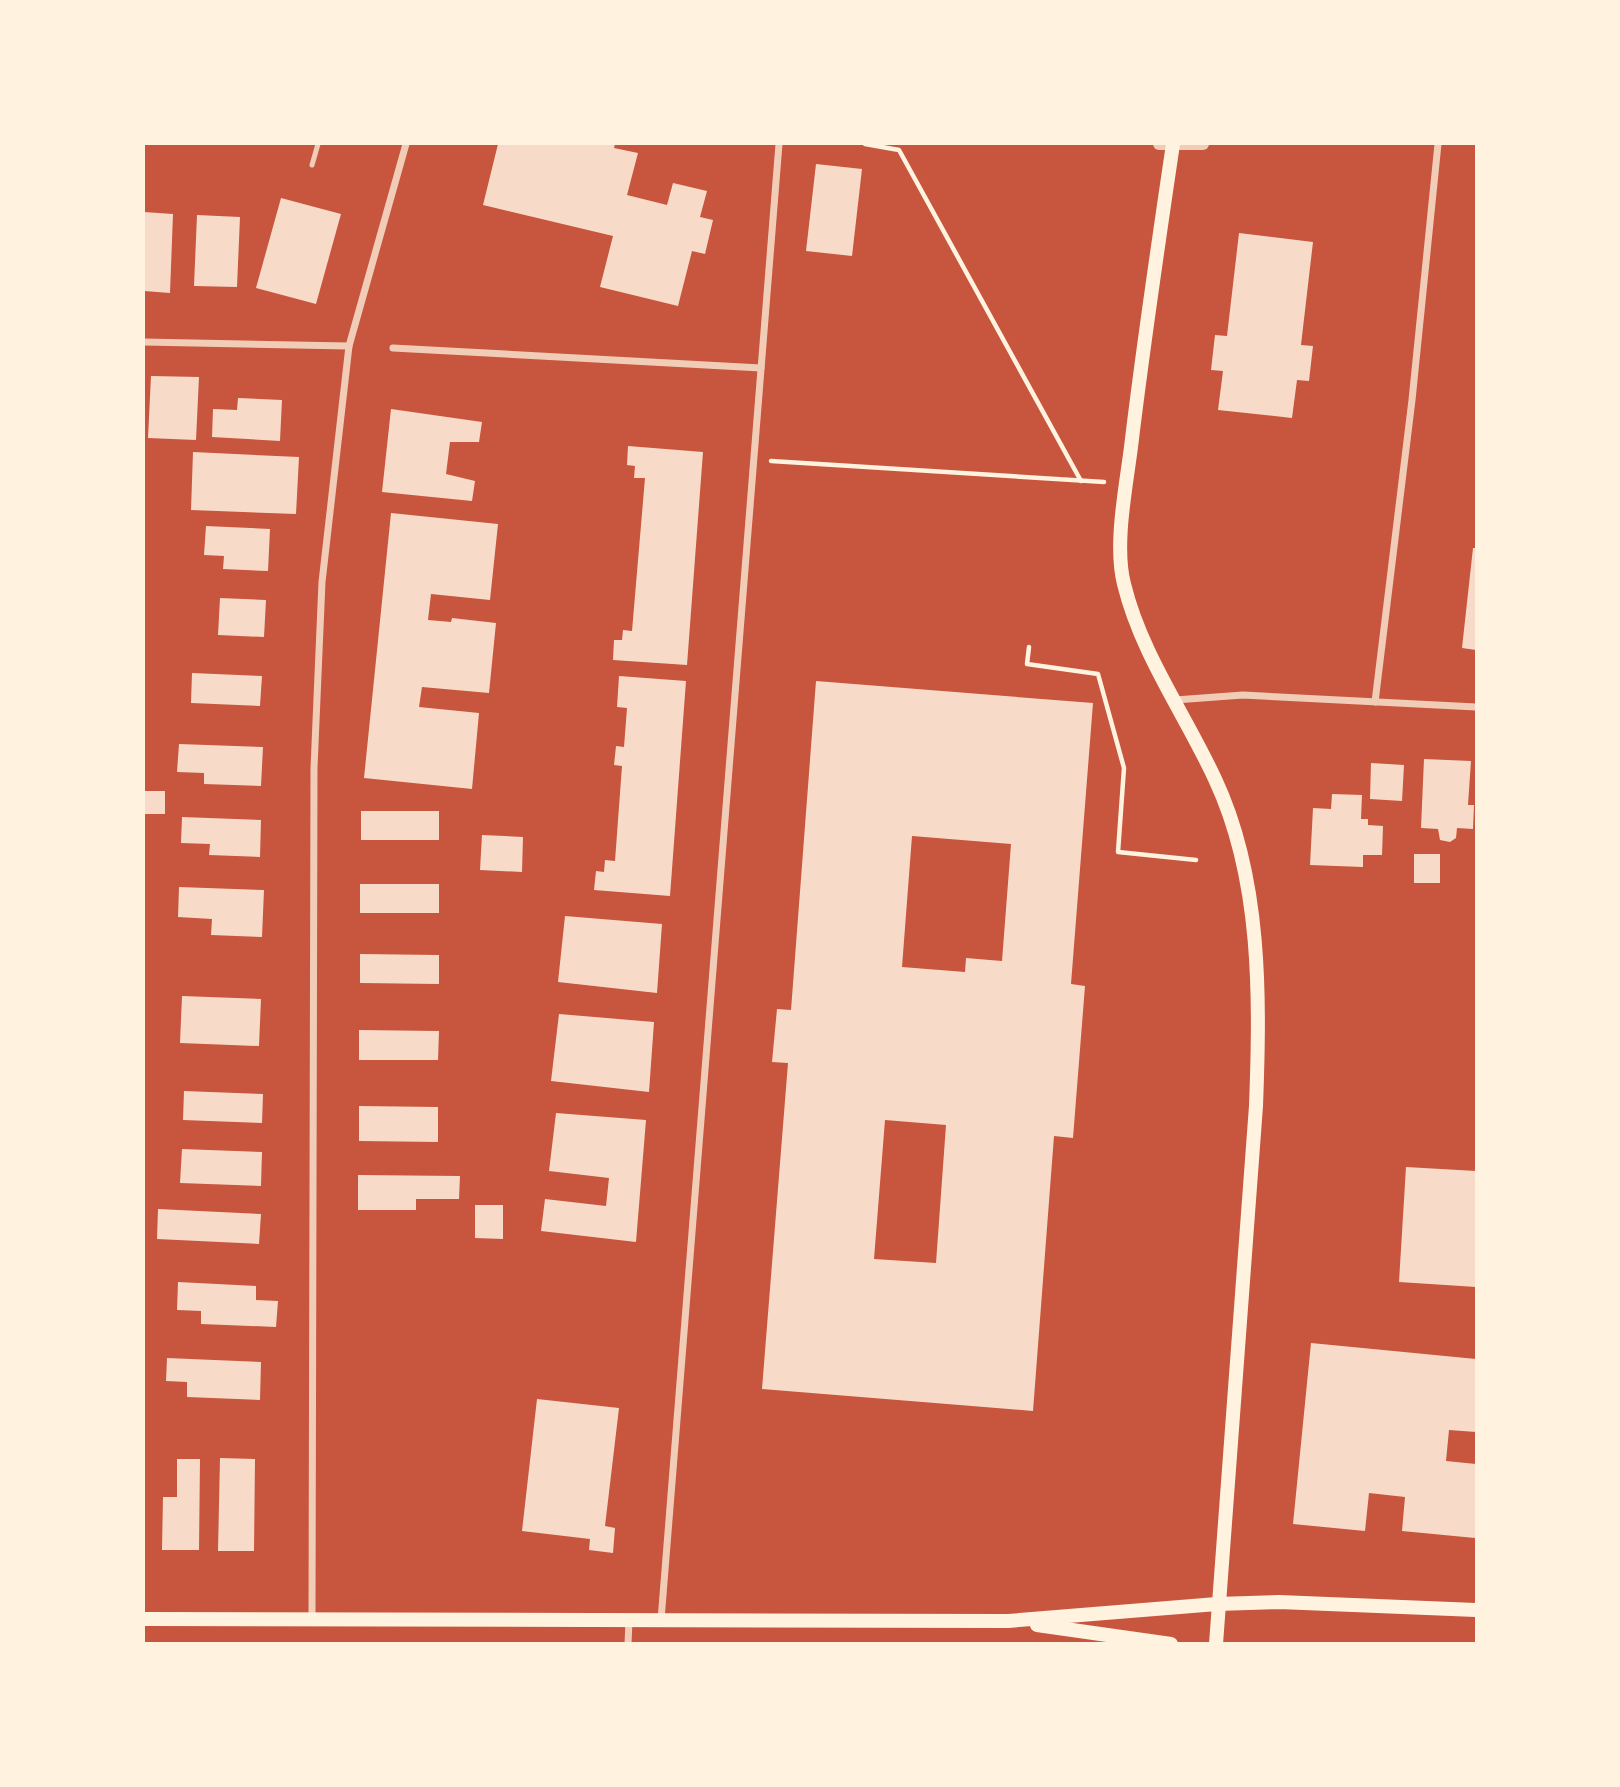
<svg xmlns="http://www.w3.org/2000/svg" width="1620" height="1787" font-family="'PT Sans Narrow',sans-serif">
<rect width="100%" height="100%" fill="#c8553d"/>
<!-- building -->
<g fill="#f7dbc8" fill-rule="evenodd">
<path d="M498,144h117l-1,4 24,5 -11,42 40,10 6,-22 34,8 -7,26 13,3 -8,34 -13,-3 -14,55 -78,-19 13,-51 -130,-31z"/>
<path d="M816,164l46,5 -10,87 -46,-5z"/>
<path d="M281,198l60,16 -25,90 -60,-16z"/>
<path d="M144,212l29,2 -3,79 -26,-2z"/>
<path d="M197,215l43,2 -3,70 -43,-1z"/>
<path d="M1239,233l74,9 -12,103 12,1 -4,35 -12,-1 -5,38 -74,-8 5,-39 -12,-1 4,-35 12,1z"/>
<path d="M151,376l48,1 -3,63 -48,-2z"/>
<path d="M238,398l44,2 -2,41 -68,-4 1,-28 24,1z"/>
<path d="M391,409l91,13 -3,20h-29l-4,32 29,7 -3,20 -90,-9z"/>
<path d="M628,446l75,6 -16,213 -74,-5 1,-20h8l1,-10 9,1 13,-153h-11l1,-12 -8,-1z"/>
<path d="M193,452l106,5 -3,57 -105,-4z"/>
<path d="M391,513l107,11 -8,76 -59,-6 -3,26 23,2 1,-4 44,5 -7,70 -67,-6 -3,20 60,6 -7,76 -108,-11z"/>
<path d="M206,526l64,3 -2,42 -45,-2 1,-13 -20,-1z"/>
<path d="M1473,548h3v102l-14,-2z"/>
<path d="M220,598l46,2 -2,37 -46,-2z"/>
<path d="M192,673l70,3 -2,30 -69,-3z"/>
<path d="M619,676l67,5 -16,215 -76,-6 2,-19 8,1 1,-12 10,1 7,-95 -8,-1 2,-19 8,1 3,-39 -10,-1z"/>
<path d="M816,681l277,22 -22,281 14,2 -12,152 -19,-2 -21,275 -271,-22 26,-326 -16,-1 5,-53 14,1zM912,836l99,8 -9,117 -36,-3 -1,14 -63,-5zM885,1120l61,5 -10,138 -62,-4z"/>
<path d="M179,744l84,3 -2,39 -57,-2v-11l-27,-1z"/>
<path d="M1424,759l47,2 -3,44h6l-1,24 -16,-1 -1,10 -6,4 -10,-2 -2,-11 -17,-1z"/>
<path d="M1371,763l33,2 -2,36 -32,-2z"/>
<rect x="144" y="791" width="21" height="23"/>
<path d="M1332,794l30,1 -1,24h7v6l15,1 -1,29h-19v12l-53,-2 3,-57 18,1z"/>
<rect x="361" y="811" width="78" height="29"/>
<path d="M182,817l79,3 -1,37 -51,-2 1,-11 -29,-1z"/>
<path d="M482,835l41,2 -1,35 -42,-2z"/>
<rect x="1414" y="854" width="26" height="29"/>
<rect x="360" y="884" width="79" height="29"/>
<path d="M179,887l85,3 -2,47 -51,-2 1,-16 -34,-2z"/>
<path d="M565,916l97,8 -5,69 -99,-11z"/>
<path d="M360,954l79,1v29l-79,-1z"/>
<path d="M182,996l79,3 -2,47 -79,-3z"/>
<path d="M559,1014l95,8 -5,70 -98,-11z"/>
<path d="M359,1030l80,1 -1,29h-79z"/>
<path d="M184,1091l79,3 -1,29 -79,-3z"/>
<path d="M359,1106l79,1v35l-79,-1z"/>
<path d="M556,1113l90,7 -10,122 -95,-11 4,-32 61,7 3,-28 -60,-7z"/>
<path d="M182,1149l80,3 -1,34 -81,-3z"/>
<path d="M1406,1167l70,4v116l-77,-5z"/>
<path d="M358,1175l102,1 -1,23h-43v11h-58z"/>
<path d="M475,1205h28v34l-28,-1z"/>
<path d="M158,1209l103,5 -2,30 -102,-5z"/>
<path d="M178,1282l78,4v14l22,1 -2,26 -75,-3v-13l-24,-1z"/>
<path d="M1311,1343l165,16v73l-27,-2 -3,31 30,3 -1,74 -73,-7 3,-34 -36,-4 -4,38 -72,-7z"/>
<path d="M167,1358l94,4 -1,38 -73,-3v-15l-21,-1z"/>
<path d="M537,1399l82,9 -14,118 10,2 -2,25 -24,-3 1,-11 -68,-8z"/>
<path d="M220,1458l35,1 -1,92h-36z"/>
<path d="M177,1459h23l-1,91h-37l1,-53h14z"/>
</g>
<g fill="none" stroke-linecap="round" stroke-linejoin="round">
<!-- path -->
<g stroke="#fff3e0" stroke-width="4.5">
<path d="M865,144l34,6 182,331"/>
<path d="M771,461l333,21"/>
<path d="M1029,647l-2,17 71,10 26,94 -6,84 78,8"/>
</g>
<!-- service -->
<path stroke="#f1ccb7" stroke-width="5" d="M312,165l6,-21"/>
<!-- minor -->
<g stroke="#f1ccb7" stroke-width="7">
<path d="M144,342l205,4"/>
<path d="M393,348l368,20"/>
<path d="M1175,700l68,-5 233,12"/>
<path d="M1375,702l37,-302 26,-256"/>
<path d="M312,1619l2,-851 8,-186 27,-236 57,-202"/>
<path d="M661,1620l118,-1476"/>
<path d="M628,1644l1,-24"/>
</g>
<!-- tertiary -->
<path stroke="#f1ccb7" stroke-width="12" d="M1159,144h44"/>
<!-- secondary -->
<g stroke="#fff3e0" stroke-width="14">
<path d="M1173,144c-15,101 -30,202 -42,303 -5,40 -17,98 -7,137 17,70 61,130 91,195 47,100 45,220 41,327l-40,538"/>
<path d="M144,1619l864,2 209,-17 62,-2 197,8"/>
<path d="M1037,1625l134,19"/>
</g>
</g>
<!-- border -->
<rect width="1620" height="1787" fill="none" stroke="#fff3e0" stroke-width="290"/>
</svg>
